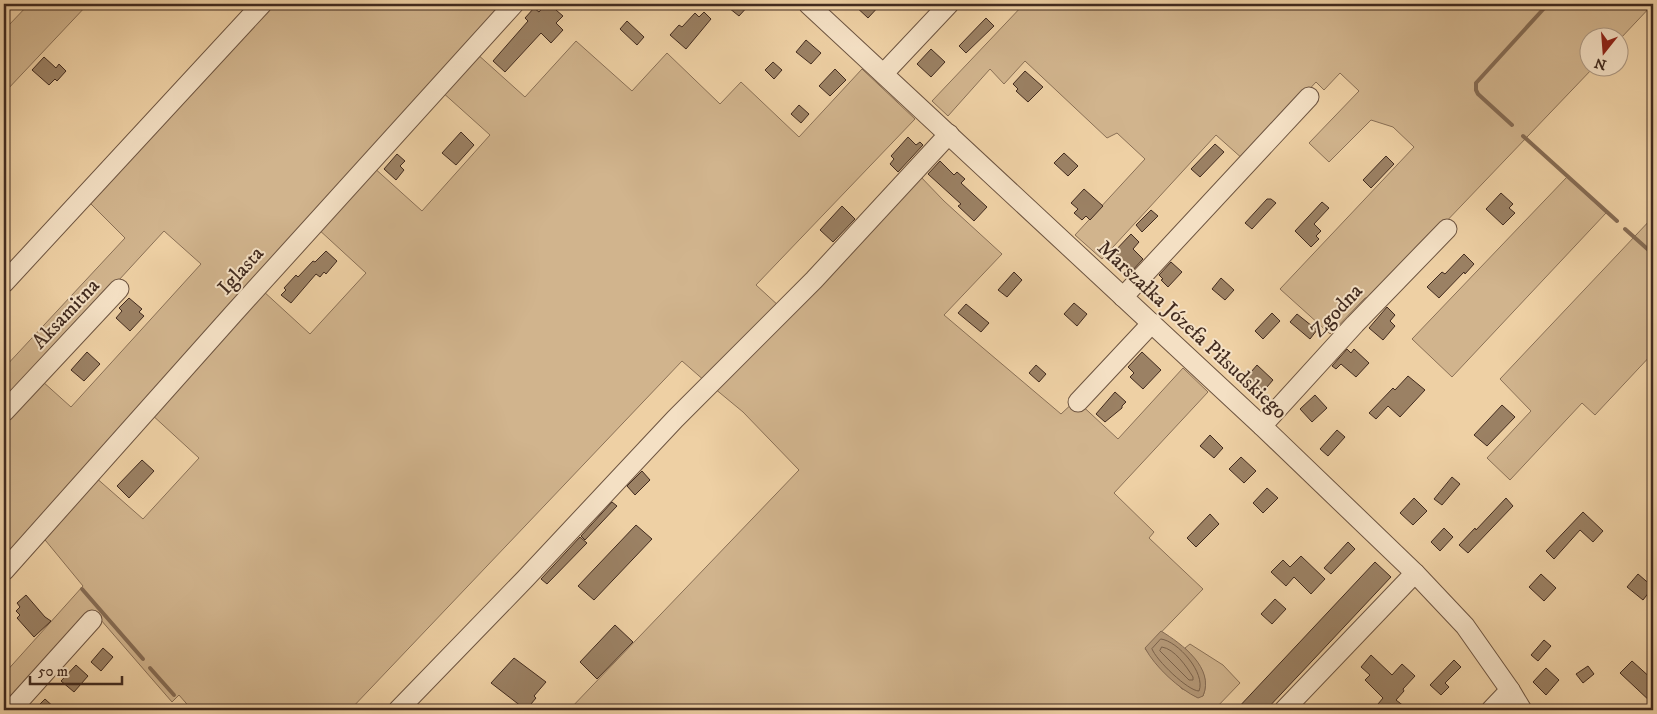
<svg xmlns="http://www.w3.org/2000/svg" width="1657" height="714" font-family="'IM FELL DW Pica',serif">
<rect width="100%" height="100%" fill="#eed0a4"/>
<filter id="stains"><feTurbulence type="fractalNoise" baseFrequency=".004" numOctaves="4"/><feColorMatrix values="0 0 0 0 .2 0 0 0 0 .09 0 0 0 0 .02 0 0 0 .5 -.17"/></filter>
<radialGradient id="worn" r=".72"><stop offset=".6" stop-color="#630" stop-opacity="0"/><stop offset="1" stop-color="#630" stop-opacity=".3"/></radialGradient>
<!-- green -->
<g fill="#d1b48d" stroke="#8a7056">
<path d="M29,4h59l-82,87 2,-65z"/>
<path d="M275,4h230l-501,556 1,-140 37,-39 29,26 130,-143 -37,-33 -160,174v-37l121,-130 -36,-36z"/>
<path d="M1024,4h629l-33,35v-1h-30v30h3l-218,228 -10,2 -35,36 -50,-45 134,-142 -21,-20 -22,-7 -42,42 -20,-19 50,-52 -19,-18 -16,17 -8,-8 -72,78 -28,-25 -114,124 -27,-24 70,-76 -28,-26 -10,5 -82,-77 -21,23 -14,-15 -42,47 -16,-15z"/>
<path d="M576,41l56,50 35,-38 53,51 21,-22 58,55 63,-68 53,50 -159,166 24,22 -74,75 -24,-21 -332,349h-158l-13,-15 -7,7 -78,-90 -90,98v-36l79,-88 -42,-51 53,-59 49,43 56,-61 -49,-45 112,-123 48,44 56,-61 -49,-45 55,-62 50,45 68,-76 -49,-44 35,-38 49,44z"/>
<path d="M918,174l26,27 58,53 -58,61 117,99 15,-14 42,39 65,-71 25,24 -94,101 40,39 -5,6 54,51 -58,60 37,40 21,7c8,-20 -6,-34 -18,-48l5,-4 33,21 17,18 -26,27h-645l230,-240 -56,-58 -29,-24z"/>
<path d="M1567,177l39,36 -154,164 -40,-38z"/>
<path d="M1653,217v136l-58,62 -13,-12 -72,77 -23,-22 44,-47 -31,-32z"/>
</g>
<!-- water -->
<path fill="#b49877" stroke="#866c54" d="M1161,631c21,13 54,37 42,65l-5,2c-19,-9 -43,-31 -53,-50z"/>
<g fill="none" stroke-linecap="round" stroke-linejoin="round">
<!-- shore -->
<g stroke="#7b624b" stroke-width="1">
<path d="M1161,639c17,2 45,34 38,52 -11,0 -43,-31 -47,-42z"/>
<path d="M1162,647c13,2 24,19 31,30v3h-4l-29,-29z"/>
</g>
<!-- stream -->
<g stroke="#866c54" stroke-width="4">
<path d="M1512,125l-34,-31 -2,-4v-7l72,-79"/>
<path d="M1523,136l94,85"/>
<path d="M1625,229l28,25"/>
<path d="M82,589l61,70"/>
<path d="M150,668l24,27"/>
</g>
</g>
<!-- building -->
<g fill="#9b8164" stroke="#422b1f">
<path d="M546,4h3l14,12 -7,7 7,7 -12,13 -10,-10 -36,39 -12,-11 35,-40 -3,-3 9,-10 5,4z"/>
<path d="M724,4h26l-11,12z"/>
<path d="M853,4h28l-13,14z"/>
<path d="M704,12l7,7 -25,30 -16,-14 9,-10 3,2 13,-14 4,4z"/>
<path d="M986,18l8,8 -28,27 -7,-7z"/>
<path d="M627,21l17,16 -7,8 -17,-16z"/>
<path d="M806,40l15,13 -10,11 -15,-12z"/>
<path d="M931,49l14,13 -14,15 -14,-13z"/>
<path d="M44,57l12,11 3,-4 7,7 -9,10 -2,-2 -6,6 -17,-15z"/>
<path d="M773,62l9,8 -8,9 -9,-9z"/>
<path d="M835,69l11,11 -16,16 -11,-10z"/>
<path d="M1025,71l18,16 -15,15 -12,-11 2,-2 -5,-5z"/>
<path d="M799,105l10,9 -8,9 -10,-9z"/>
<path d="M461,132l13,13 -18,20 -14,-12z"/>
<path d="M908,137l8,8 4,-3 3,3 -25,27 -8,-8 4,-5 -3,-3z"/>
<path d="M1215,144l9,8 -24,25 -9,-8z"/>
<path d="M1064,153l14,13 -10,10 -14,-13z"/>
<path d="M397,154l8,7 -5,5 4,4 -8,10 -12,-11z"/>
<path d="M1386,156l8,8 -23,24 -8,-8z"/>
<path d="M940,161l14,14 3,-3 8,7 -4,4 26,24 -13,14 -16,-15 3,-2 -33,-30z"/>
<path d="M1084,189l19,17 -13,14 -4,-4 -4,4 -8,-7 4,-4 -7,-6z"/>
<path d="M1501,193l12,11 -4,4 6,5 -12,12 -17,-16z"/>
<path d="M1267,199h4l5,4 -24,26 -7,-6z"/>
<path d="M1322,202l7,6 -15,16 7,7 -5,5 3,3 -8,8 -16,-16z"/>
<path d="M842,206l13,13 -22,23 -13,-12z"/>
<path d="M1151,210l7,6 -16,16 -6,-7z"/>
<path d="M1131,234l8,8 -6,7 10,10 -11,12 -19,-18z"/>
<path d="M326,251l11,10 -11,13 -2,-2 -4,5 -4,-3 -25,29 -10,-8 5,-5 -2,-2 12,-13 2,2 15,-16 2,1z"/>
<path d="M1464,254l10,10 -9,10 -1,-2 -25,26 -12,-11 15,-15 3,2z"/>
<path d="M1171,262l11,10 -14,15 -7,-7 2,-1 -4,-4z"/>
<path d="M1014,272l8,8 -15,17 -9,-7z"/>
<path d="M1221,278l13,12 -9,10 -13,-11z"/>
<path d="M129,298l13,11 -3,3 5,4 -14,15 -14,-13 6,-7 -3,-3z"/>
<path d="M1074,303l13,11 -10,12 -13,-12z"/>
<path d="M966,304l23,19 -8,9 -23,-19z"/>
<path d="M1387,307l8,8 -5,6 5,5 -12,14 -14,-12z"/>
<path d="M1272,313l8,8 -17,18 -8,-8z"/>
<path d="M1297,314l20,16 -7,9 -20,-17z"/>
<path d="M1347,349l4,4 3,-4 15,14 -13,14 -15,-13 -5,5 -4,-3z"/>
<path d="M87,352l13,12 -16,17 -13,-11z"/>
<path d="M1142,352l19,18 -18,19 -13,-12 4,-4 -6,-6z"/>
<path d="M1036,365l10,9 -7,8 -10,-9z"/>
<path d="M1257,365l16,15 -12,14 -16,-15z"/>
<path d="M1408,376l17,14 -25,27 -12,-11 -12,13 -7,-6 24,-25 2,2z"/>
<path d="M1115,392l11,10 -4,4v2l-17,14 -9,-8z"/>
<path d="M1315,395l12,13 -15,14 -12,-13z"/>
<path d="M1502,405l13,12 -28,29 -13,-11z"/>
<path d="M1337,430l8,7 -17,19 -8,-7z"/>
<path d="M1210,435l13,13 -9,10 -14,-12z"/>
<path d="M1241,457l15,14 -12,12 -15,-14z"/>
<path d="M142,460l12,11 -25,27 -12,-12z"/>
<path d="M642,471l8,9 -15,15 -8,-9z"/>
<path d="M1452,477l8,7 -18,21 -8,-6z"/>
<path d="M1267,488l11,10 -15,15 -10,-10z"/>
<path d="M1414,498l13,13 -14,14 -13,-12z"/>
<path d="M1506,498l7,8 -45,47 -9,-8 16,-17 1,2z"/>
<path d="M612,502l5,4 -32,34 -4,-4z"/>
<path d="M1583,512l20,19 -10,11 -13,-12 -26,29 -8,-8z"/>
<path d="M1210,514l9,10 -23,23 -9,-9z"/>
<path d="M636,525l16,14 -58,61 -16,-14z"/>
<path d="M1444,528l9,9 -13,14 -9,-9z"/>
<path d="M580,537l7,6 -40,41 -6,-5z"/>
<path d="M1348,542l7,7 -24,25 -7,-6z"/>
<path d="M1301,556l24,23 -14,15 -17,-17 -8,9 -15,-14 12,-12 7,7z"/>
<path d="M1375,562l16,15 -125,133h-30z"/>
<path d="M1541,574l15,14 -12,13 -15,-14z"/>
<path d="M1638,574l15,13 -10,13 -16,-13z"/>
<path d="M26,595l19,22 6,4 -17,16 -17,-19 3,-3 -4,-4 4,-4 -3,-4z"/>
<path d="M1275,599l11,10 -14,15 -11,-10z"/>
<path d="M615,625l18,17 -36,37 -17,-17z"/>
<path d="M1544,640l7,6 -13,15 -7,-6z"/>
<path d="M103,648l10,9 -12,14 -10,-9z"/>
<path d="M1371,655l21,20 10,-11 13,12 -12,13 1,2 -8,9 13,10h-24l-7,-6 5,-6 -18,-18 5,-5 -9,-8z"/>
<path d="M514,658l32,24 -12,14 2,2 -10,12 -35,-27z"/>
<path d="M1454,660l7,7 -16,16 4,4 -8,8 -11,-10z"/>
<path d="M1632,661l21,19v24l-33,-31z"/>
<path d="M76,665l12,11 -14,16 -13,-11z"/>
<path d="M1588,666l6,8 -11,9 -7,-9z"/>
<path d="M1546,668l13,12 -13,15 -13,-13z"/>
<path d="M45,699l12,11h-23z"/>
</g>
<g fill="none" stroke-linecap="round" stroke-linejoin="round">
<defs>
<g id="minor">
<path d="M808,4l454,422 153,147 50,53 45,64 12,20"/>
<path d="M884,73l65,-69"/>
<path d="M4,283l258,-279"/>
<path d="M1123,297l186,-200"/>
<path d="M1078,402l74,-79"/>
<path d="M4,412l115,-123"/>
<path d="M1262,426l93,-102 92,-95"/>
<path d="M4,571l230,-258 280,-309"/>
<path d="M11,710l81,-90"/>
<path d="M398,710l127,-131 150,-160 139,-139 135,-146"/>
<path d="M1284,710l131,-137"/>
<path d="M1491,710l19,-20"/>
</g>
</defs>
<!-- minor casing -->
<use href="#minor" stroke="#6d5440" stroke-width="21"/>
<!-- minor -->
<use href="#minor" stroke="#f4e0c4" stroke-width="19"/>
</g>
<g text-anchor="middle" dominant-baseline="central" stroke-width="4" stroke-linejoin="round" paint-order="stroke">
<!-- street labels -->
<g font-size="21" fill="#422b1f" stroke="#f4e0c4">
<text transform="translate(241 271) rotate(-48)">Iglasta</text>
<text transform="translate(1337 311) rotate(-47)">Zgodna</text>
<text transform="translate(66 314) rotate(-47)">Aksamitna</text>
<text transform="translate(1192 330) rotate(43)">Marszałka Józefa Piłsudskiego</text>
</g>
</g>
<!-- margin -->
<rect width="1657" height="714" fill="none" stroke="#eed0a4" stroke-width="20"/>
<rect x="5" y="5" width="1647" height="704" fill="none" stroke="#422b1f" stroke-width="2.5"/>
<rect x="10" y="10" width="1637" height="694" fill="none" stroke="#422b1f"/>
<!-- north arrow -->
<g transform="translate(1604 52) rotate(197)"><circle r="24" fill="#f4e0c4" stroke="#ad9882"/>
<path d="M0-4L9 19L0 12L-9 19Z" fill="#8f2418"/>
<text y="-8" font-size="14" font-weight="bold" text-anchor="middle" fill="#422b1f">N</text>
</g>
<!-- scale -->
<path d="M30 676v8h92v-8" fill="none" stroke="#422b1f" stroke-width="2.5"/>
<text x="38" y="676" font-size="15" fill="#422b1f" stroke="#f4e0c4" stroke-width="4" paint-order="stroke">50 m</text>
<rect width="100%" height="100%" filter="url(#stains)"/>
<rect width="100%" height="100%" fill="url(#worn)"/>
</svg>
